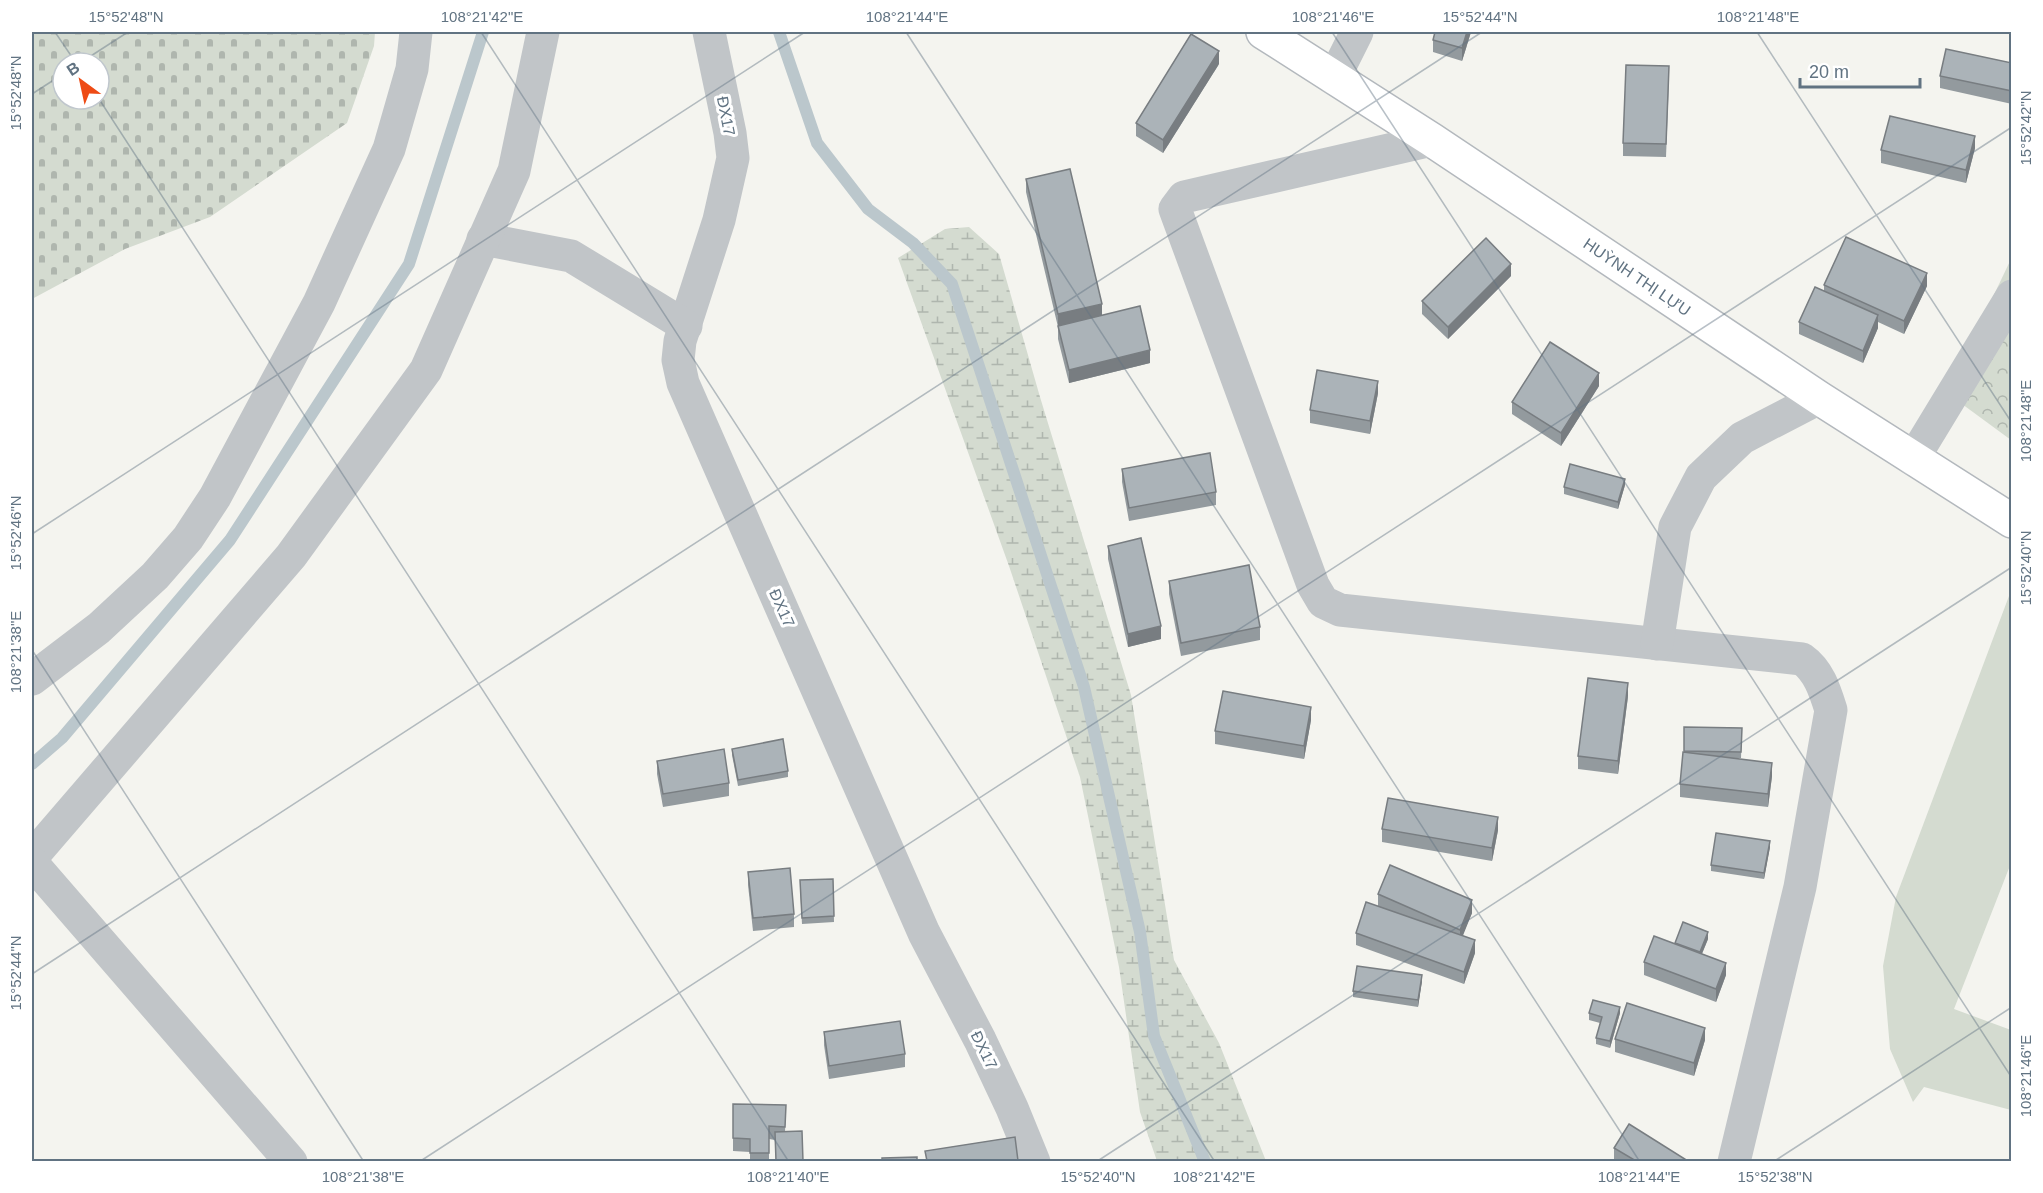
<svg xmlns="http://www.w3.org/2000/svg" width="2043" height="1193" font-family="Helvetica,sans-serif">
<defs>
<pattern id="forest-crowns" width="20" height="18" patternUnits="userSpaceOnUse" patternTransform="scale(1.5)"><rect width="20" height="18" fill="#d4dbd0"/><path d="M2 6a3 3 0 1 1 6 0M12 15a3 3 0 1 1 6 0" fill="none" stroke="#afb6ae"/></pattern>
<pattern id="wetland-marsh" width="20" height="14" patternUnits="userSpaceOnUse" patternTransform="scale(1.5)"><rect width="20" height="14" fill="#d4dbd0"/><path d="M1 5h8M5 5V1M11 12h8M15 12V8" fill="none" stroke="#afb6ae"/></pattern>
<pattern id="cemetery-stones" width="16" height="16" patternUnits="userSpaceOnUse" patternTransform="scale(1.5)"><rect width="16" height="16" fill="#d4dbd0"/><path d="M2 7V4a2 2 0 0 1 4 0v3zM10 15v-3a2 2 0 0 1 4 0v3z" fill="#afb6ae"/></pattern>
</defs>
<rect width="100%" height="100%" fill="#f4f4ef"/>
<!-- grass -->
<path fill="#d4dbd0" d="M2009,596l3,2 -1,265 -57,146 57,21v80l-87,-23 -11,15 -23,-53 -7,-83 13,-69z"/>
<!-- forest -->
<path fill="url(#forest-crowns)" d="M2011,259v181l-64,-47z"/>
<!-- wetland -->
<path fill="url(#wetland-marsh)" d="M969,227l30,27 41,143 91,298 43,265 45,83 47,118h-109l-17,-49 -21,-145 -39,-190 -71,-211 -111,-308 47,-29z"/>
<!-- cemetery -->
<path fill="url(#cemetery-stones)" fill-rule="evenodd" d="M32,32h343l-1,14 -27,77 -137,94 -85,32 -93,50zM63,63h36v36h-36z"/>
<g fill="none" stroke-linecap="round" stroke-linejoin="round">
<!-- stream -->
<g stroke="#bbc7cc" stroke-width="12">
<path d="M779,32l38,111 51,66 45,34 39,41 132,403 56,245 14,104 51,126"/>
<path d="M32,764l30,-26 168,-198 179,-276 74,-232"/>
</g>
<defs>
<path id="secondary" d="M1263,32l169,108 387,258 193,123"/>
</defs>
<!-- secondary casing -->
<use href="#secondary" stroke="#b3b8bd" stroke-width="36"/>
<!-- street -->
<g stroke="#c1c5c8" stroke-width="33">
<path d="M709,32l21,101 3,25 -14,62 -39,121 -2,19 5,23 241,550 56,107 32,68 22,54"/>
<path d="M1334,78l23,-46"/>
<path d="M1432,140l-248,57 -9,12 138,376 10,17 17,8 462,49c17,12 23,32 29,51l-31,177 -66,275"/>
<path d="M483,239l88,17 115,70"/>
<path d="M1913,459l99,-163"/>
<path d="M1657,644l18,-117 26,-50 41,-39 77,-40"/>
<path d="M32,679l67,-51 56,-52 33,-38 27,-41 104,-194 70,-154 23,-80 4,-37"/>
<path d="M32,857l259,-301 135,-186 88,-199 29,-139"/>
<path d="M32,863l259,299"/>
</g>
<!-- secondary -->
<use href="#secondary" stroke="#fff" stroke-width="33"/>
</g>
<!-- wall -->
<g fill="#939a9e">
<path d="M1471,32l-9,29 -29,-9v-12z"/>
<path d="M2012,63v41l-72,-16v-12z"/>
<path d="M1219,64l-56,89 -27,-17v-13z"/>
<path d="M1669,79l-3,78 -43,-1v-13z"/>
<path d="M1975,148l-9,35 -85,-20v-13z"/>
<path d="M1026,179l76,136 48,48 -81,20 -11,-44v-12l-32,-135z"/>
<path d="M1511,276l-63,63 -26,-25v-13z"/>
<path d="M1824,285l103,1 -23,48 -26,-12v6l-15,35 -64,-29v-12l25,-31z"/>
<path d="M1599,386l-38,60 -49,-32v-12z"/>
<path d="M1378,393l-8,41 -60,-11v-13z"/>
<path d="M1122,469l94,23v13l-87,16 -7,-39z"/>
<path d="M1625,485l-7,24 -54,-15v-7z"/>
<path d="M1108,546l53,93 -33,8 -20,-88z"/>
<path d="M1169,581l91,46v13l-79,16 -12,-62z"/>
<path d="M1628,696l-10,78 -40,-5v-13z"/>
<path d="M1311,720l-7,39 -89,-15v-13z"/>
<path d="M1684,727l58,1 -1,30h-9l40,18 -4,31 -88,-10v-13l4,-32z"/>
<path d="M732,749l56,22v6l-50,9 -6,-31z"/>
<path d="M657,761l72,22v13l-66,11 -6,-33z"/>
<path d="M1382,829l116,1 -6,31 -110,-19z"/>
<path d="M1770,847l-6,32 -53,-8v-6z"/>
<path d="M748,872l46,42v13l-41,4 -5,-46z"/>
<path d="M833,879l1,43 -32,2 -2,-37z"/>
<path d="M1378,894l94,19 -10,23 13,17 -11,31 -108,-39v-12l22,-27z"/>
<path d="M1708,939l-6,15 24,21 -10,27 -72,-27v-13l31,-18v-1z"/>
<path d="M1422,981l-4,26 -65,-10v-6z"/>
<path d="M1589,1013h31l-10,35 -14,-4v-6l4,-15 -11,-3z"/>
<path d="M824,1032l81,22v13l-76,12 -5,-34z"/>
<path d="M1615,1039l90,1 -11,36 -79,-24z"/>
<path d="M733,1104l53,1 -1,27 18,29h-27l-1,-21 -6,-1v22h-19v-9l-17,-1z"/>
<path d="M1614,1148l74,13h-72l-2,-1z"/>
</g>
<!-- shaded-wall -->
<g fill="#787d81">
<path d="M1467,32h4l-9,29v-13z"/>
<path d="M1219,51v13l-56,89v-13z"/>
<path d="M1975,136v12l-9,35v-13z"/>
<path d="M1511,264v12l-63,63v-12z"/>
<path d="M1927,273v13l-23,48v-13z"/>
<path d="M1102,304v12l-44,11v-13z"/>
<path d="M1878,315v13l-15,35v-12z"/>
<path d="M1150,350v13l-81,20v-13z"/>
<path d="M1599,373v13l-38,60v-13z"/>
<path d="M1378,381v12l-8,41v-13z"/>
<path d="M1625,479v6l-7,24v-7z"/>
<path d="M1161,626v13l-33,8v-13z"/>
<path d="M1628,683v13l-10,78v-13z"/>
<path d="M1311,707v13l-7,39v-13z"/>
<path d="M1772,763v13l-4,31v-13z"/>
<path d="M1498,817v13l-6,31v-13z"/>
<path d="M1770,841v6l-6,32v-6z"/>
<path d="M1472,900v13l-12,30v-13z"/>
<path d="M1708,932v7l-8,19v-6z"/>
<path d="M1475,940v13l-11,31v-12z"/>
<path d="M1726,963v12l-10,27v-13z"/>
<path d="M1422,975v6l-4,26v-7z"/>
<path d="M1620,1007v6l-10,35v-7z"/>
<path d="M1705,1028v12l-11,36v-13z"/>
</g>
<!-- building -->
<g fill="#abb3b8" stroke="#787d81" stroke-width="1.5">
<path d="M1435,32h32l-5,16 -29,-8z"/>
<path d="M1191,34l28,17 -56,89 -27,-17z"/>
<path d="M1946,49l66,14v28l-72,-15z"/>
<path d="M1626,65l43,1 -3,78 -43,-1z"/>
<path d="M1890,116l85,20 -9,34 -85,-20z"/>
<path d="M1070,169l32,135 -44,10 -32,-135z"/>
<path d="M1846,237l81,36 -23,48 -80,-36z"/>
<path d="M1486,238l25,26 -63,63 -26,-26z"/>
<path d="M1815,287l63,28 -15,36 -64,-29z"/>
<path d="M1140,306l10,44 -81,20 -11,-44z"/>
<path d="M1550,342l49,31 -38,60 -49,-31z"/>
<path d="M1317,370l61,11 -8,40 -60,-11z"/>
<path d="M1210,453l6,39 -87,16 -7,-39z"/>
<path d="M1570,464l55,15 -7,23 -54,-15z"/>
<path d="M1141,538l20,88 -33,8 -20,-88z"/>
<path d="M1249,565l11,62 -79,16 -12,-62z"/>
<path d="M1588,678l40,5 -10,78 -40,-5z"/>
<path d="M1223,691l88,16 -7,39 -89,-15z"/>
<path d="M1684,727l58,1 -1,24 -57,-1z"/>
<path d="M783,739l5,32 -50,9 -6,-31z"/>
<path d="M724,749l5,34 -66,11 -6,-33z"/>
<path d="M1683,752l89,11 -4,31 -88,-10z"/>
<path d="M1388,798l110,19 -6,31 -110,-19z"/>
<path d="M1716,833l54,8 -6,32 -53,-8z"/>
<path d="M1390,865l82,35 -12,30 -82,-36z"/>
<path d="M790,868l4,46 -41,4 -5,-46z"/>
<path d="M833,879l1,37 -32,2 -2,-38z"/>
<path d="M1366,902l109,38 -11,32 -108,-39z"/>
<path d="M1683,922l25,10 -8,20 -25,-9z"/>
<path d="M1654,936l72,27 -10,26 -72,-27z"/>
<path d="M1357,966l65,9 -4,25 -65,-9z"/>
<path d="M1593,1000l27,7 -10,34 -14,-3 6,-21 -13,-4z"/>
<path d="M1627,1003l78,25 -11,35 -79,-24z"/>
<path d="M900,1021l5,33 -76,12 -5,-34z"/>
<path d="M733,1104l53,1 -1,22 -16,-1v27h-19v-14l-17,-1z"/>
<path d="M1629,1124l59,37h-52l-22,-13z"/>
<path d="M802,1131l1,30h-27l-1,-29z"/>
<path d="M1015,1137l3,24h-91l-2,-10z"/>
<path d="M917,1157v4h-35v-3z"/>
</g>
<!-- ticks -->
<path fill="none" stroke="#617382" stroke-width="1.5" stroke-opacity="0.45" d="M55,32l21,31M481,32l734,1130M906,32l734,1130M1332,32l680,1046M1757,32l255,391M80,63l48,-31M32,94l31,-20M99,99l690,1063M32,534l773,-502M32,650l332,512M32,974l1450,-942M419,1162l1593,-1035M1096,1162l916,-595M1773,1162l239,-155"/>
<g text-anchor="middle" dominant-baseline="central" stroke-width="6" stroke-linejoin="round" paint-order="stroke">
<!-- street labels -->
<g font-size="16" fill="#617382" stroke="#fff">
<text transform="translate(726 116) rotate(79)">ĐX17</text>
<text transform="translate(1637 277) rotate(34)">HUỲNH THỊ LỰU</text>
<text transform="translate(782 608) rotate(66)">ĐX17</text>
<text transform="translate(984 1050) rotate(64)">ĐX17</text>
</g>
</g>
<!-- border -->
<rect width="2043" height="1193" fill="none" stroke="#ffffff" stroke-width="66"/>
<!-- north arrow -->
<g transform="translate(81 81) rotate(327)"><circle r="28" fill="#ffffff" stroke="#c0c7cd" stroke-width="1.5"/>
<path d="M0-4.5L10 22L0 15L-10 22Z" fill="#ee4b15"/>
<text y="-9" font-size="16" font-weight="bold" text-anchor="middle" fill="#617382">B</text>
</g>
<!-- scale -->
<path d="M1800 78v9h120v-9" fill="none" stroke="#617382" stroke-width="3"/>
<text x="1809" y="78" font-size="18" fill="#617382" stroke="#ffffff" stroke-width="4.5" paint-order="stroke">20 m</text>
<rect x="33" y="33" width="1977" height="1127" fill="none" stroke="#617382" stroke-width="2"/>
<g font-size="15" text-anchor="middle" fill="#617382">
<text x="126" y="22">15°52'48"N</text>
<text x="482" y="22">108°21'42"E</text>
<text x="907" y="22">108°21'44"E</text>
<text x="1333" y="22">108°21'46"E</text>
<text x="1480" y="22">15°52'44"N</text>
<text x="1758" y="22">108°21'48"E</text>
<text transform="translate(16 93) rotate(-90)" y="5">15°52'48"N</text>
<text transform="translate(2026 128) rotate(-90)" y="5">15°52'42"N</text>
<text transform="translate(2026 421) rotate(-90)" y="5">108°21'48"E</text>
<text transform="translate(16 533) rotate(-90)" y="5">15°52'46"N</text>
<text transform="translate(2026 568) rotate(-90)" y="5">15°52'40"N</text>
<text transform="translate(16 652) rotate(-90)" y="5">108°21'38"E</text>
<text transform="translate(16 973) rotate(-90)" y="5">15°52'44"N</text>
<text transform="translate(2026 1076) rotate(-90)" y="5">108°21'46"E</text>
<text x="363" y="1182">108°21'38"E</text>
<text x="788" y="1182">108°21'40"E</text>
<text x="1098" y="1182">15°52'40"N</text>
<text x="1214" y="1182">108°21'42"E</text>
<text x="1639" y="1182">108°21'44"E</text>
<text x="1775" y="1182">15°52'38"N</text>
</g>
</svg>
